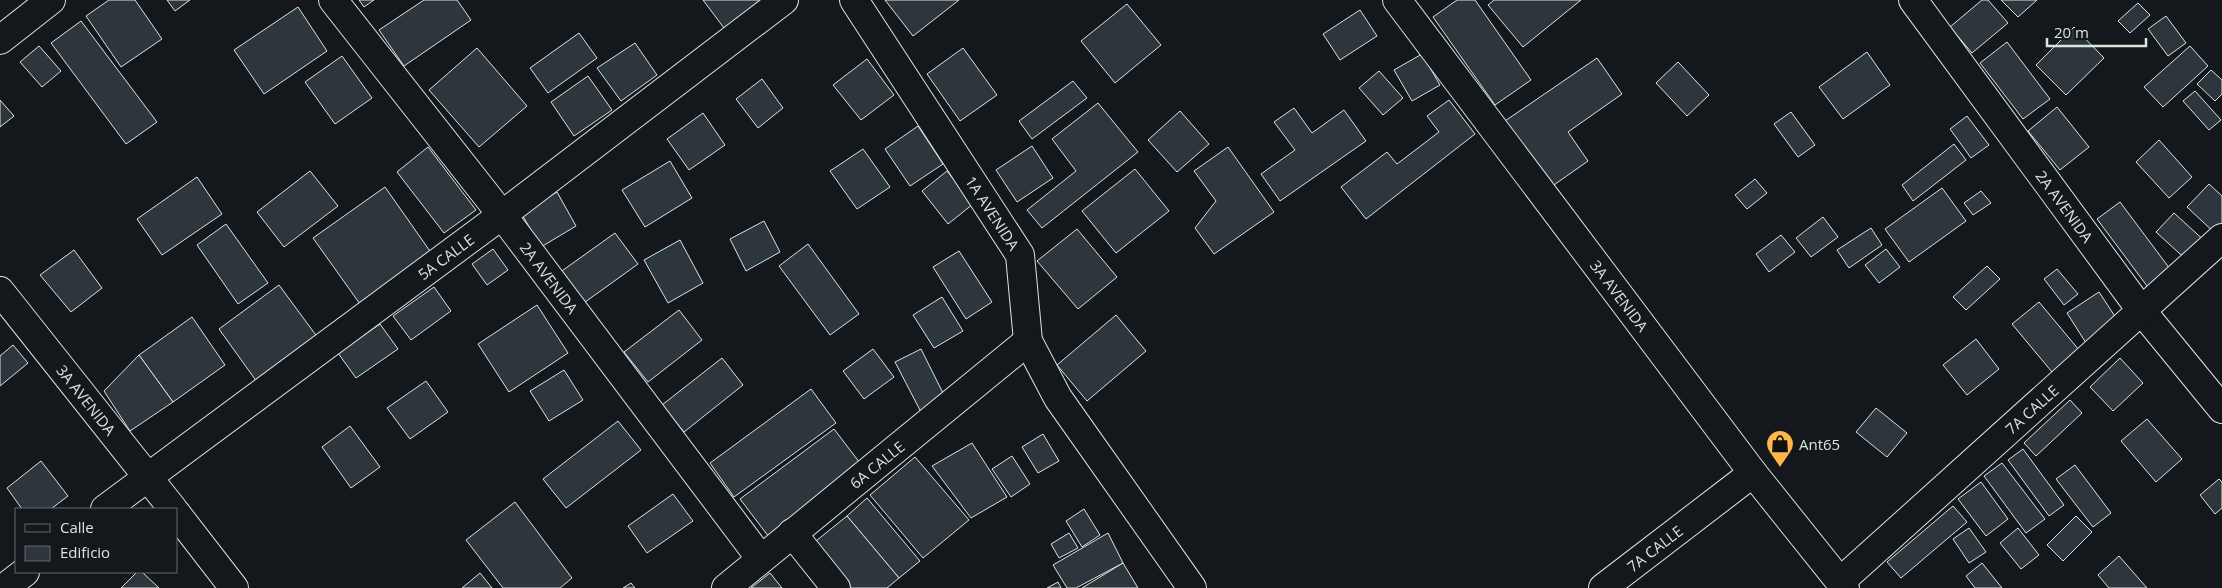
<svg xmlns="http://www.w3.org/2000/svg" width="2222" height="588" font-family="'Open Sans',sans-serif">
<rect width="100%" height="100%" fill="#14181c"/>
<!-- building -->
<g fill="#2c363c" stroke="#d8e6dc">
<path d="M109,0h26l27,39 -41,28 -35,-51z"/>
<path d="M167,0h23l-15,11z"/>
<path d="M359,0h15l-10,7z"/>
<path d="M424,0h33l14,20 -67,46 -25,-36z"/>
<path d="M703,0h65l-41,32z"/>
<path d="M885,0h74l-46,36z"/>
<path d="M1457,0h18l56,80 -36,25 -62,-88z"/>
<path d="M1494,0h87l-58,47 -35,-42z"/>
<path d="M1982,0h6l20,23 -36,30 -22,-26z"/>
<path d="M2001,0h36l-19,17z"/>
<path d="M2138,3l12,12 -20,18 -12,-12z"/>
<path d="M1127,4l34,41 -46,38 -34,-42z"/>
<path d="M298,7l29,44 -63,43 -30,-44z"/>
<path d="M1360,10l17,26 -37,24 -17,-26z"/>
<path d="M2166,16l20,27 -18,13 -20,-27z"/>
<path d="M81,21l76,101 -31,22 -75,-101z"/>
<path d="M2074,27l30,31 -38,37 -30,-30z"/>
<path d="M579,33l18,25 -49,35 -18,-25z"/>
<path d="M2007,42l43,57 -27,20 -43,-56z"/>
<path d="M635,43l22,32 -36,26 -24,-33z"/>
<path d="M39,46l22,25 -19,16 -22,-25z"/>
<path d="M2190,46l18,20 -45,41 -19,-20z"/>
<path d="M477,48l50,58 -48,41 -50,-57z"/>
<path d="M963,48l34,47 -37,26 -33,-47z"/>
<path d="M1867,52l23,33 -47,34 -24,-32z"/>
<path d="M1422,54l18,31 -28,16 -18,-31z"/>
<path d="M342,56l30,42 -37,26 -30,-42z"/>
<path d="M1597,58l25,36 -54,38 20,29 -37,26 -46,-66z"/>
<path d="M867,59l27,36 -33,25 -28,-35z"/>
<path d="M1678,62l31,33 -22,21 -31,-33z"/>
<path d="M2211,70l11,10v14l-7,7 -18,-17z"/>
<path d="M1379,71l24,27 -20,17 -24,-27z"/>
<path d="M588,76l24,34 -38,26 -23,-34z"/>
<path d="M762,79l21,29 -25,20 -22,-29z"/>
<path d="M1073,81l14,17 -55,41 -13,-18z"/>
<path d="M2195,91l26,29 -12,10 -26,-29z"/>
<path d="M0,100l14,16 -14,11z"/>
<path d="M1449,100l26,34 -109,85 -25,-32 46,-35 10,12 42,-32 -12,-16z"/>
<path d="M1098,103l40,49 -96,76 -15,-18 49,-39 -24,-32z"/>
<path d="M2057,107l32,40 -29,23 -32,-39z"/>
<path d="M1294,108l18,25 32,-23 22,31 -86,60 -19,-27 34,-24 -21,-28z"/>
<path d="M1180,111l29,33 -32,28 -29,-32z"/>
<path d="M1791,112l24,33 -17,12 -24,-33z"/>
<path d="M703,113l22,32 -36,25 -22,-31z"/>
<path d="M1967,116l22,29 -18,13 -21,-29z"/>
<path d="M918,126l25,38 -33,22 -25,-37z"/>
<path d="M2159,140l33,37 -23,21 -33,-36z"/>
<path d="M1954,144l12,16 -53,41 -11,-16z"/>
<path d="M1032,146l21,32 -36,24 -21,-32z"/>
<path d="M428,147l48,63 -32,23 -47,-61z"/>
<path d="M1228,147l46,65 -60,42 -19,-26 21,-27 -22,-30z"/>
<path d="M863,149l27,38 -33,22 -27,-38z"/>
<path d="M670,161l22,37 -47,29 -23,-37z"/>
<path d="M1135,169l34,42 -53,42 -34,-42z"/>
<path d="M310,171l28,35 -54,41 -27,-35z"/>
<path d="M947,171l26,33 -25,20 -26,-33z"/>
<path d="M197,177l25,37 -60,41 -25,-36z"/>
<path d="M1755,179l12,14 -20,16 -12,-14z"/>
<path d="M2209,184l13,12v38l-3,3 -32,-30z"/>
<path d="M385,187l47,67 -72,50 -47,-66z"/>
<path d="M1942,188l24,33 -57,41 -24,-33z"/>
<path d="M1981,191l10,12 -18,12 -9,-12z"/>
<path d="M557,192l19,34 -35,21 -20,-34z"/>
<path d="M2120,202l56,75 -23,17 -56,-75z"/>
<path d="M2174,213l34,31 -18,19 -34,-31z"/>
<path d="M1823,217l15,20 -27,20 -15,-19z"/>
<path d="M764,221l16,31 -34,19 -16,-32z"/>
<path d="M226,224l42,59 -30,21 -41,-59z"/>
<path d="M1871,228l11,17 -33,23 -12,-18z"/>
<path d="M1077,229l40,48 -39,32 -41,-48z"/>
<path d="M615,233l23,31 -57,41 -22,-32z"/>
<path d="M1781,235l14,17 -26,20 -13,-18z"/>
<path d="M680,240l23,43 -35,20 -24,-43z"/>
<path d="M808,244l51,70 -29,21 -51,-69z"/>
<path d="M493,249l15,21 -21,15 -15,-21z"/>
<path d="M1886,249l14,18 -21,16 -14,-18z"/>
<path d="M74,250l28,38 -31,24 -31,-37z"/>
<path d="M959,251l33,51 -26,17 -33,-52z"/>
<path d="M1987,266l13,13 -34,31 -13,-13z"/>
<path d="M2057,269l21,25 -14,11 -20,-26z"/>
<path d="M279,285l39,53 -61,44 -38,-53z"/>
<path d="M434,287l17,24 -40,29 -18,-24z"/>
<path d="M2099,292l19,29 -32,22 -19,-30z"/>
<path d="M942,297l21,34 -29,17 -21,-33z"/>
<path d="M2039,302l40,48 -27,22 -40,-48z"/>
<path d="M537,305l31,48 -59,39 -31,-48z"/>
<path d="M679,310l23,30 -54,42 -24,-30z"/>
<path d="M1116,315l30,36 -59,50 -30,-36z"/>
<path d="M192,317l33,48 -52,37 -34,-47z"/>
<path d="M380,324l18,25 -42,29 -18,-25z"/>
<path d="M1976,339l23,30 -32,26 -24,-30z"/>
<path d="M13,345l15,18 -28,23v-30z"/>
<path d="M873,349l21,28 -30,22 -21,-28z"/>
<path d="M921,349l26,52 -25,13 -27,-52z"/>
<path d="M139,355l34,47 -43,29 -26,-40z"/>
<path d="M722,358l21,27 -59,47 -22,-27z"/>
<path d="M2120,358l23,25 -30,28 -23,-24z"/>
<path d="M564,370l19,30 -34,21 -19,-30z"/>
<path d="M426,381l22,31 -38,27 -23,-31z"/>
<path d="M811,389l25,34 -102,74 -24,-34z"/>
<path d="M2070,400l12,13 -46,43 -12,-13z"/>
<path d="M1876,408l31,25 -20,24 -31,-25z"/>
<path d="M2147,419l35,40 -26,23 -35,-41z"/>
<path d="M618,421l23,29 -75,58 -23,-29z"/>
<path d="M350,426l30,41 -29,21 -29,-41z"/>
<path d="M834,429l29,38 -94,70 -29,-38z"/>
<path d="M1043,434l16,27 -21,12 -16,-26z"/>
<path d="M972,443l35,54 -36,21 -39,-52z"/>
<path d="M2023,449l41,56 -15,11 -41,-56z"/>
<path d="M1012,456l18,28 -19,13 -19,-28z"/>
<path d="M915,457l54,63 -46,38 -53,-63z"/>
<path d="M41,461l27,35 -17,13h-29l-15,-21z"/>
<path d="M2002,463l43,56 -19,14 -42,-57z"/>
<path d="M2075,465l36,48 -18,14 -37,-48z"/>
<path d="M2219,479l3,3v26l-7,6 -15,-19z"/>
<path d="M1981,482l27,37 -22,17 -28,-37z"/>
<path d="M673,494l20,27 -46,32 -19,-27z"/>
<path d="M867,498l53,63 -21,17 -52,-62z"/>
<path d="M515,502l57,76 -12,10h-57l-37,-48z"/>
<path d="M1953,506l14,16 -66,56 -14,-16z"/>
<path d="M1084,509l16,26 -18,12 -16,-26z"/>
<path d="M847,516l52,62 -12,10h-40l-36,-43z"/>
<path d="M2076,516l16,16 -29,29 -16,-16z"/>
<path d="M1969,528l17,24 -17,11 -16,-24z"/>
<path d="M2018,528l21,27 -18,14 -21,-26z"/>
<path d="M1069,533l9,15 -19,10 -8,-14z"/>
<path d="M1108,533l15,30 -47,25h-9l-14,-23z"/>
<path d="M2119,556l28,32h-38l-11,-13z"/>
<path d="M1123,563l15,25h-56z"/>
<path d="M1982,563l20,25h-27l-9,-12z"/>
<path d="M137,572h5l17,16h-38z"/>
<path d="M480,573l12,15h-30z"/>
<path d="M770,573l12,15h-31z"/>
<path d="M1058,582l3,6h-14z"/>
<path d="M631,583l4,5h-12z"/>
</g>
<g fill="none" stroke-linecap="round" stroke-linejoin="round">
<defs>
<g id="minor">
<path id="s1" d="M333,0l169,215 259,344"/>
<path id="s2" d="M854,0l166,255 8,86 30,57 134,190"/>
<path id="s3" d="M1397,0l356,473 92,115"/>
<path id="s4" d="M1913,0l228,310 81,99"/>
<path id="s5" d="M0,291l173,218"/>
<path d="M176,513l58,75"/>
<path d="M792,533l44,55"/>
<path id="s6" d="M1840,582l382,-344"/>
<path id="s7" d="M726,588l302,-247"/>
<path id="s8" d="M1603,588l150,-115"/>
</g>
<g id="tertiary">
<path d="M0,40l51,-40"/>
<path id="s9" d="M105,509l397,-294 282,-215"/>
<path d="M4,588l21,-16"/>
</g>
</defs>
<!-- minor casing -->
<use href="#minor" stroke="#d8e6dc" stroke-width="30"/>
<!-- tertiary casing -->
<use href="#tertiary" stroke="#d8e6dc" stroke-width="30"/>
<!-- minor -->
<use href="#minor" stroke="#14181c" stroke-width="28"/>
<!-- tertiary -->
<use href="#tertiary" stroke="#14181c" stroke-width="28"/>
</g>
<!-- icons -->
<defs>
<symbol id="shop-pin" viewBox="-11 -11 22 30"><path d="M0 17L-7.5 6A9.5 9.5 0 1 1 7.5 6Z" fill="#ffb74d" stroke="#14181c"/><path d="M-5-2.5h2.3a2.7 3.5 0 0 1 5.4 0H5L5.5 6h-11ZM-1.5-2.5h3a1.5 2.3 0 0 0-3 0Z" fill="#111"/></symbol>
</defs>
<g fill-rule="evenodd">
<use href="#shop-pin" x="1764" y="428" width="32" height="43"/>
</g>
<g text-anchor="middle" dominant-baseline="central" stroke-width="4" stroke-linejoin="round" paint-order="stroke">
<!-- street labels -->
<g font-size="15" fill="#d8e6dc" stroke="#14181c">
<text stroke="none"><textPath href="#s4" startOffset="256">2A AVENIDA</textPath></text>
<text stroke="none"><textPath href="#s2" startOffset="254">1A AVENIDA</textPath></text>
<text stroke="none"><textPath href="#s9" startOffset="424">5A CALLE</textPath></text>
<text stroke="none"><textPath href="#s1" startOffset="352">2A AVENIDA</textPath></text>
<text stroke="none"><textPath href="#s3" startOffset="370">3A AVENIDA</textPath></text>
<text stroke="none"><textPath href="#s5" startOffset="139">3A AVENIDA</textPath></text>
<text stroke="none"><textPath href="#s6" startOffset="258">7A CALLE</textPath></text>
<text stroke="none"><textPath href="#s7" startOffset="195">6A CALLE</textPath></text>
<text stroke="none"><textPath href="#s8" startOffset="65">7A CALLE</textPath></text>
</g>
<!-- poi labels -->
<g font-size="15" fill="#d8e6dc" stroke="#14181c" text-anchor="start">
<text x="1799" y="444">Ant65</text>
</g>
</g>
<!-- legend -->
<rect x="15" y="508" width="162" height="65" fill="#14181c" stroke="#626a69"/>
<rect x="25" y="524" width="25" height="8" fill="#14181c" stroke="#626a69"/>
<text x="60" y="533" font-size="15" fill="#d8e6dc">Calle</text>
<rect x="25" y="546" width="25" height="15" fill="#2c363c" stroke="#626a69"/>
<text x="60" y="558" font-size="15" fill="#d8e6dc">Edificio</text>
<!-- scale -->
<path d="M2047 38v8h99v-8" fill="none" stroke="#d8e6dc" stroke-width="2.5"/>
<text x="2054" y="38" font-size="15" fill="#d8e6dc" stroke="#14181c" stroke-width="4" paint-order="stroke">20 m</text>
</svg>
